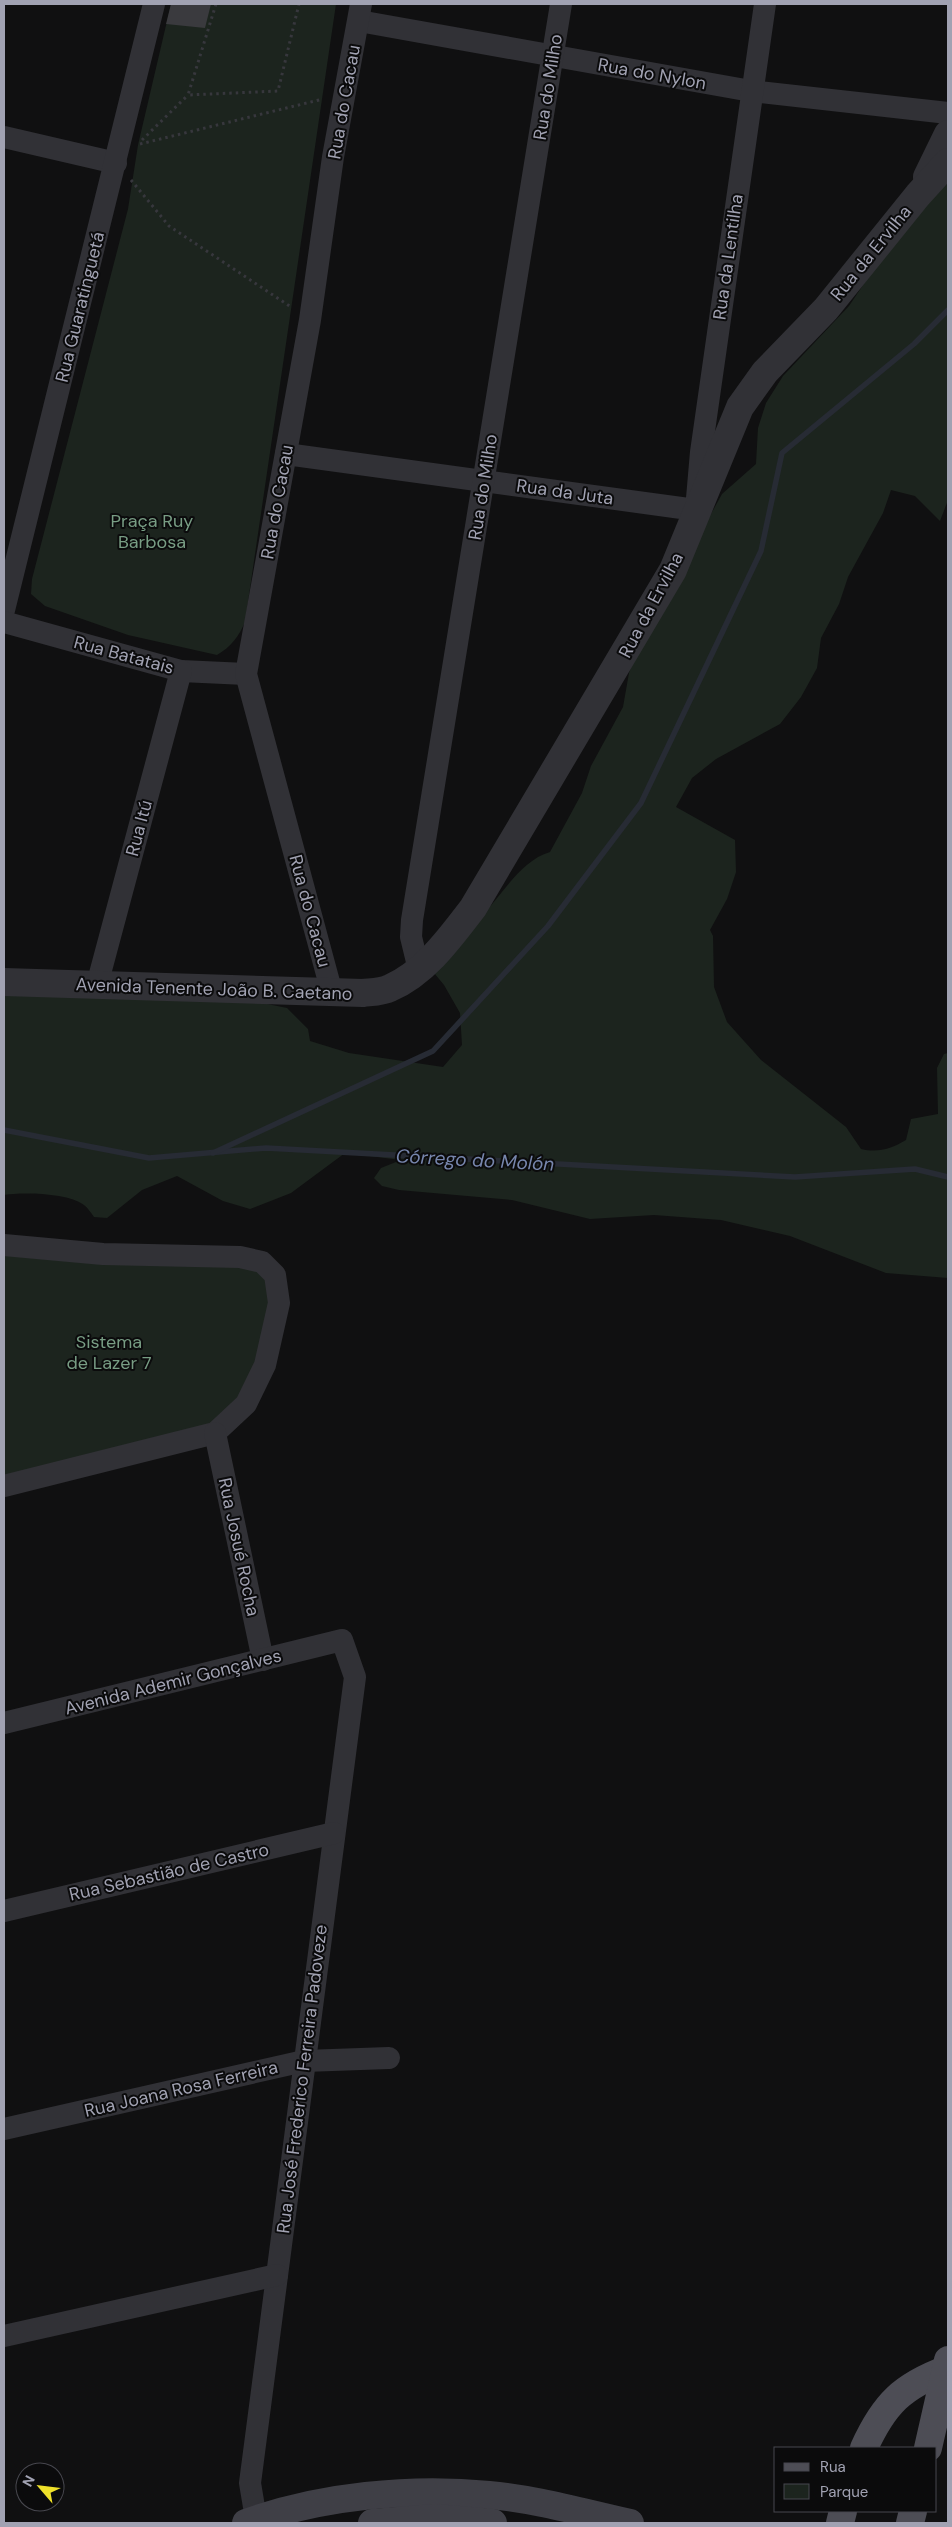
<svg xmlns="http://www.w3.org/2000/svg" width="952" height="2527" font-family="'DM Sans',sans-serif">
<rect width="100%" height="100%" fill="#101011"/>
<!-- green -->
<g fill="#1c241e">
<path d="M171,4h165l-91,618c-6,14 -14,25 -28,33l-89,-20 -83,-29 -14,-12 1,-15 96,-370 10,-64z"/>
<path d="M948,183v317l-8,21 -25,-25 -24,-6 -8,23 -35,64 -9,27 -18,34 -4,30 -16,29 -21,27 -64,35 -24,19 -16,29 59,33 1,32 -9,27 -17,31 3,6 1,51 13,35 34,38 85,67 15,22c17,4 30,0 45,-9l5,-21 27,-5 -1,-46 7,-14 4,-1v225l-62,-5 -96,-37 -69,-16 -67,-5 -64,4 -78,-19 -113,-10 -17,-4 -8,-8 7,-10 20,-8 -56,-7 -54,40 -41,16 -27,-8 -46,-25 -35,14 -35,28 -13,-1c-3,-4 -6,-9 -10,-12 -16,-12 -61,-13 -80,-10v-203l199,-1 84,17 21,21 2,12 39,12 94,14 19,-22 -2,-32 -16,-28 -19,-23c20,-17 42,-32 60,-50 19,-20 37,-52 65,-60l32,-59 9,-27 32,-59 6,-34 9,-27 84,-152 34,-30 2,-36 8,-25 17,-27 66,-70 61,-91z"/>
<path d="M4,1239l183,15 88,21 -10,90 -50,68 -211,53z"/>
</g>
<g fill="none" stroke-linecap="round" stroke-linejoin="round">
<!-- stream -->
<g stroke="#272b34" stroke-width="5.5">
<path d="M4,1130l145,28 117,-10 529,29 120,-8 33,8"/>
<path d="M213,1153l220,-102 115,-125 93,-123 120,-252 21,-98 132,-109 34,-34"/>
</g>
</g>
<!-- building -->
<path fill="#3a3a3e" d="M171,4h40l-6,24 -39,-4z"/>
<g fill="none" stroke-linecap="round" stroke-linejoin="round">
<!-- path -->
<g stroke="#37373d" stroke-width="3" stroke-dasharray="2.5 4" stroke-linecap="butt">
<path d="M216,4l-28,91 90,-4 21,-87"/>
<path d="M142,140l46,-45"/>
<path d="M140,144l183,-45"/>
<path d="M131,180l38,46 122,81"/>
</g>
<!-- minor -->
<g stroke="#313136" stroke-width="22">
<path d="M359,21l392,70 197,22"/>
<path d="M4,137l112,26"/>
<path d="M286,454l410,56 5,-58 64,-448"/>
<path d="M4,610l150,-606"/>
<path d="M4,622l177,49 65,3"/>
<path d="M419,970l-8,-33 1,-17 149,-916"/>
<path d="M97,985l84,-314"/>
<path d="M332,993l-86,-319 64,-354 23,-163 28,-153"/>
<path d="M4,1245l99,9 137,3 22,5 13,13 4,28 -14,62 -19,39 -31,29 -211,53"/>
<path d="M215,1433l48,227"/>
<path d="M4,1723l338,-83 13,37 -105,806 6,36"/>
<path d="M4,1911l330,-78"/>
<path d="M4,2129l300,-68 85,-3"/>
<path d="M4,2336l273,-61"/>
</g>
<!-- tertiary -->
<g stroke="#313136" stroke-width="28">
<path d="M927,177l21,-43"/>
<path d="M4,982l359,11c8,-1 19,-1 27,-5 35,-15 60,-50 83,-80l200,-338 67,-163 25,-35 61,-63 92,-114 30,-33"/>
</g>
<!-- secondary -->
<g stroke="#3f3f46" stroke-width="28">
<path d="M246,2523c73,-27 166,-36 243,-28 47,4 95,18 141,28"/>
<path d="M372,2523l64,-5 57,5"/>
</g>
<!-- primary -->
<g stroke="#4d4d55" stroke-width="28">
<path d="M864,2448c20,-44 38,-62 84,-79"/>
<path d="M928,2448l20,-88"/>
<path d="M840,2523l3,-12"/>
<path d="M910,2523l3,-12"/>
</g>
</g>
<g text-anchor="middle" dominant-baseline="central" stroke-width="4" stroke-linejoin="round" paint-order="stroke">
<!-- street labels -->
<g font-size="18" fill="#a1a2b2" stroke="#0b0b0c">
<text transform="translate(652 74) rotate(10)">Rua do Nylon</text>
<text transform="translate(548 87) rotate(-81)">Rua do Milho</text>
<text transform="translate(344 102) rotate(-80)">Rua do Cacau</text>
<text transform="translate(871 253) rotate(-51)">Rua da Ervilha</text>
<text transform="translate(728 257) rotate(-82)">Rua da Lentilha</text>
<text transform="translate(80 307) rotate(-76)">Rua Guaratinguetá</text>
<text transform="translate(483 487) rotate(-81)">Rua do Milho</text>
<text transform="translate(565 492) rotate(8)">Rua da Juta</text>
<text transform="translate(277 502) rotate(-80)">Rua do Cacau</text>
<text transform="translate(651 605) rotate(-62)">Rua da Ervilha</text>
<text transform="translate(124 655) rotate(15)">Rua Batatais</text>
<text transform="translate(139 828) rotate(-75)">Rua Itú</text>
<text transform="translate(310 911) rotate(75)">Rua do Cacau</text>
<text transform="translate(214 989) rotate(2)">Avenida Tenente João B. Caetano</text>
<text transform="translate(239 1547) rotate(78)">Rua Josué Rocha</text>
<text transform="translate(173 1682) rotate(-14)">Avenida Ademir Gonçalves</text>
<text transform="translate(169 1872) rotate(-13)">Rua Sebastião de Castro</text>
<text transform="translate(302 2079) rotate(-83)">Rua José Frederico Ferreira Padoveze</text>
<text transform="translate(181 2089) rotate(-13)">Rua Joana Rosa Ferreira</text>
</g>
<!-- park labels -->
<g font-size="18" fill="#789d84" stroke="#0b0b0c">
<text x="152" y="521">Praça Ruy<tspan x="152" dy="21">Barbosa</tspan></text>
<text x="109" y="1342">Sistema<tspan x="109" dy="21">de Lazer 7</tspan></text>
</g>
<!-- water labels -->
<g font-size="19" font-style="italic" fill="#7786ad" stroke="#0b0b0c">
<text transform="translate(475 1160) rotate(3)">Córrego do Molón</text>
</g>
</g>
<!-- border -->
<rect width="952" height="2527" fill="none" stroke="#a1a2b2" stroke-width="10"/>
<!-- legend -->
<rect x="774" y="2447" width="162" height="65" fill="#0b0b0c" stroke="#47474e"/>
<rect x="784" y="2463" width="25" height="8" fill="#4d4d55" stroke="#47474e"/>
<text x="820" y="2472" font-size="15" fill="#a1a2b2">Rua</text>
<rect x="784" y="2484" width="25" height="15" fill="#1c241e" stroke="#47474e"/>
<text x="820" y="2497" font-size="15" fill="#a1a2b2">Parque</text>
<!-- north arrow -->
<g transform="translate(40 2487) rotate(298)"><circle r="24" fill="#0b0b0c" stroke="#47474e"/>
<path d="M0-4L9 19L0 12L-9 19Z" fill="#efe12a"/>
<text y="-8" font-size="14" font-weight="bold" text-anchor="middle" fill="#a1a2b2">N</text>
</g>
</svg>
